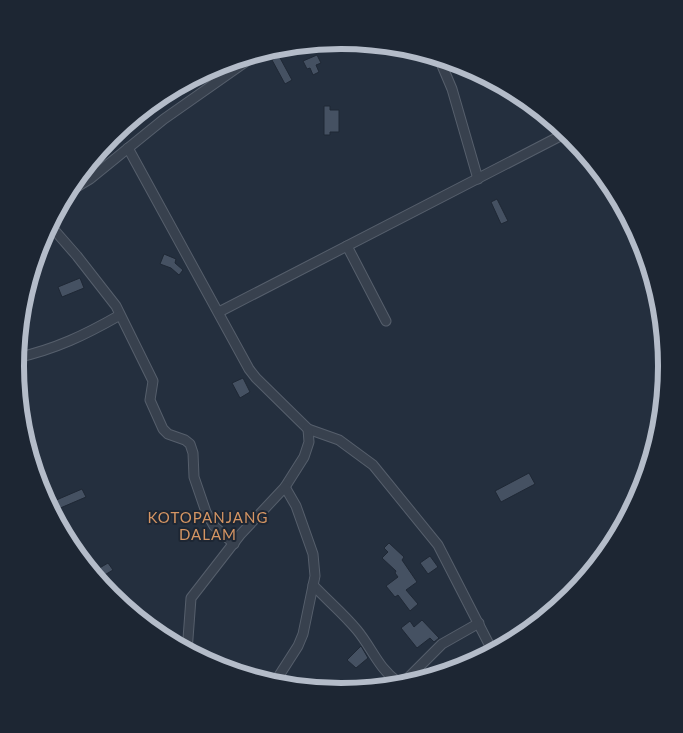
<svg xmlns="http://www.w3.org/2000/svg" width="683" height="733" font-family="Lato,sans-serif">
<rect width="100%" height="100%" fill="#242f3e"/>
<!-- building -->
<g fill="#455162" stroke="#1f2835">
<path d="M317,55l4,8 -5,2 3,7 -6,3 -3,-7 -3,1 -4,-8z"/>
<path d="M279,56l13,24 -7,4 -13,-24z"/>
<path d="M324,106h6v4h9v22h-9v3h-6z"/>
<path d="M497,199l11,22 -7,3 -10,-22z"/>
<path d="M164,254l12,5 -1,4 8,7 -4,5 -8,-7 -11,-4z"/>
<path d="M80,278l4,10 -22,9 -4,-10z"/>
<path d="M243,378l7,14 -10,6 -8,-15z"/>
<path d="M529,473l6,11 -34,18 -6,-11z"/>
<path d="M82,489l4,8 -35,15 -4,-8z"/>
<path d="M389,543l15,14 -2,3 15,22 -11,8 12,14 -8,7 -12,-16 -3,2 -9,-11 12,-9 -3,-4 1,-2 -14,-13 6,-6 -4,-4z"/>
<path d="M430,556l8,11 -10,7 -8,-11z"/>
<path d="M108,563l5,7 -17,10 -5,-7z"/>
<path d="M422,620l17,18 -5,4 -4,-4 -13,10 -16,-20 9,-7 4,6z"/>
<path d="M361,646l7,12 -12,10 -9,-8z"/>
<path d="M471,654l5,9 -14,6 -4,-9z"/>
</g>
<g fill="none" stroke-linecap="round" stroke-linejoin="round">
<defs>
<g id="minor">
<path d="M438,56l14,33 26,90"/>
<path d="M128,148l121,221 7,9 52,51 31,11 34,25 65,80 56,109"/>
<path d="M65,194l25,-15 74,-60 97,-68"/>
<path d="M49,224l28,32 39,50 37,75 -3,19 13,29 5,5 17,6 5,4 3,9 1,24 12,35 8,14 20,18"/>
<path d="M347,246l39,75"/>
<path d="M219,312l349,-180"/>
<path d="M16,358c40,-9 69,-23 104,-43"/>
<path d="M313,585c14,15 31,29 44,45 15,18 21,38 41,52l7,-1 37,-37 37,-21"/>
<path d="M187,652l4,-54 49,-63 45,-48 19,-30 5,-15 -1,-13"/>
<path d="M273,685l25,-39 5,-12 12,-58 -2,-22 -17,-48 -11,-19"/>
</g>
</defs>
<!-- minor casing -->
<use href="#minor" stroke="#565f6c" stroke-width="11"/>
<!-- minor -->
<use href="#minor" stroke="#38414e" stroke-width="9"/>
</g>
<g text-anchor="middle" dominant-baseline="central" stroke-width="4" stroke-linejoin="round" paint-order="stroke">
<!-- quarter labels -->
<g font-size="15" letter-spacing="1" fill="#d59563" stroke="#1d2633">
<text x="208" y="517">KOTOPANJANG<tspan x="208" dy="17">DALAM</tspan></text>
</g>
</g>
<!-- crop -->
<path d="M0 0H683V733H0ZM24 366a317 317 0 1 1 634 0a317 317 0 1 1-634 0Z" fill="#1d2633" fill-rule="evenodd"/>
<path fill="none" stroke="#b4bcc9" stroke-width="6" d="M24 366a317 317 0 1 1 634 0a317 317 0 1 1-634 0Z"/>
</svg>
